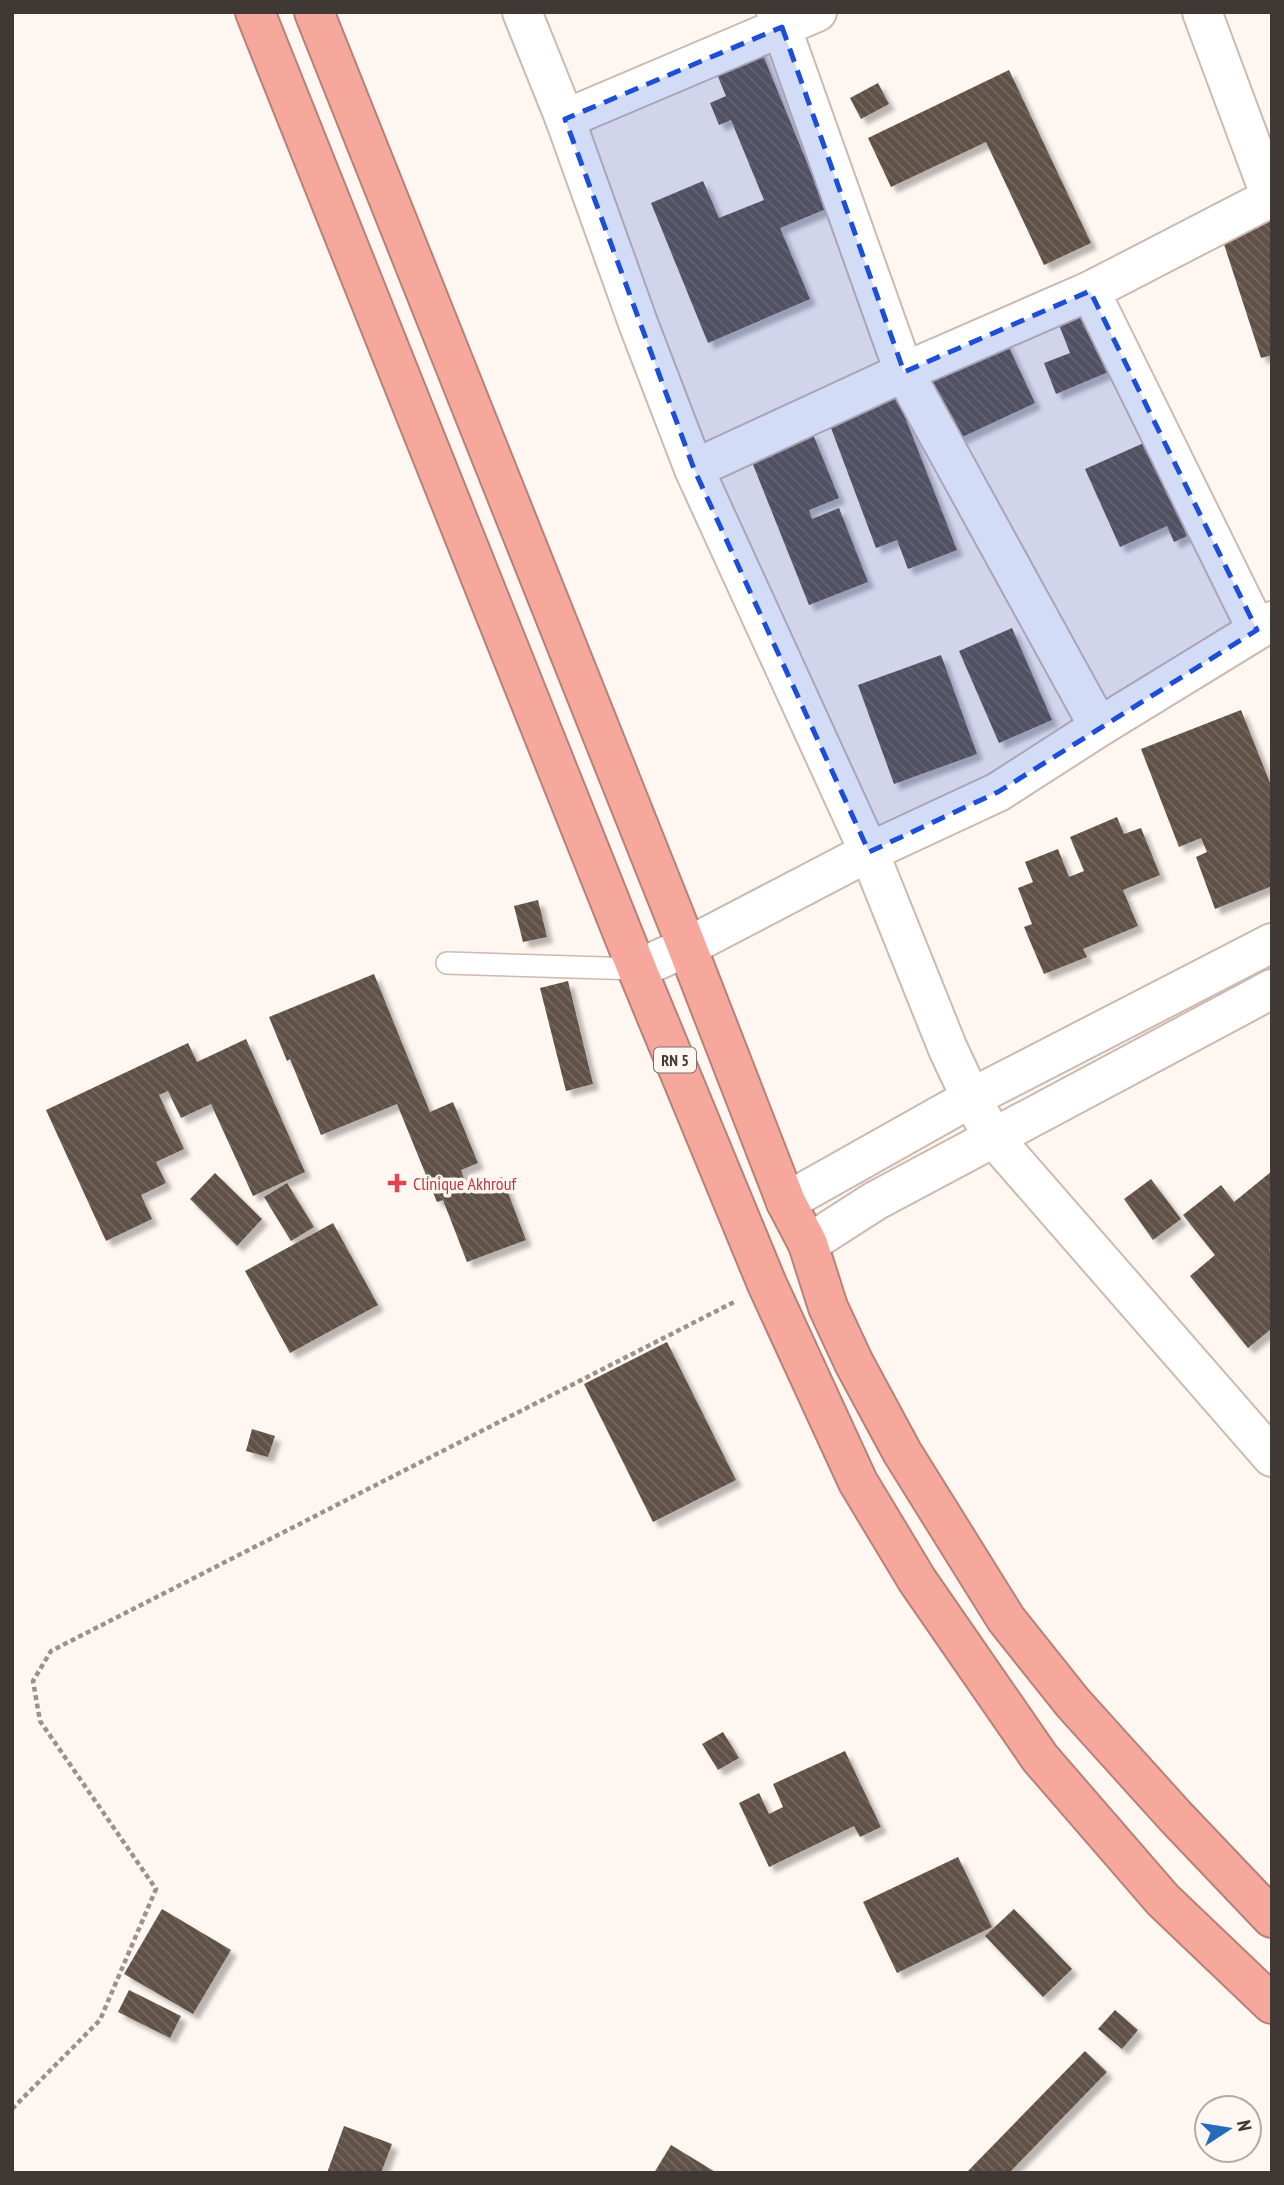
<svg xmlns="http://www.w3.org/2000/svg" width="1284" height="2185" font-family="'PT Sans Narrow',sans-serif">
<defs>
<pattern id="building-back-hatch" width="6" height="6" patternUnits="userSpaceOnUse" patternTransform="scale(1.75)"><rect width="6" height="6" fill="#605147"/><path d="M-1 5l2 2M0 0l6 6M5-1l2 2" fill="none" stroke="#746860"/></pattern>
<filter id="shadow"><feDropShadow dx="6" dy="6" stdDeviation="2" flood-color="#0004"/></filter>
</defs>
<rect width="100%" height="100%" fill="#fef6f1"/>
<!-- building -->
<g fill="url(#building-back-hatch)" filter="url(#shadow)">
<path d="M760,48l66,161 -46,19 30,71 -102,44 -57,-140 52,-22 16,37 45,-18 -33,-80 -12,5 -9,-22 16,-7 -12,-29z"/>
<path d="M1009,70l82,173 -47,22 -58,-123 -95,45 -23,-49z"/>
<path d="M878,83l11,21 -28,15 -11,-21z"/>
<path d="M1270,218l2,137 -11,3 -40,-123z"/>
<path d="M1084,299l29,71 -57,24 -12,-31 26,-10 -16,-41z"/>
<path d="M1004,337l31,66 -77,36 -30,-66z"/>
<path d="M896,394l61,156 -49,19 -11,-29 -21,8 -48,-128z"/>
<path d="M812,432l27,66 -30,12 3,9 27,-11 29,74 -59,23 -59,-148z"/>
<path d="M1146,442l41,94 -13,6 -7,-16 -47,21 -35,-78z"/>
<path d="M1012,628l40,92 -53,23 -40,-92z"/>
<path d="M941,655l36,99 -83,30 -36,-99z"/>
<path d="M1241,710l31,78v98l-57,23 -19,-52 11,-5 -6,-14 -22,9 -38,-98z"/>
<path d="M1117,817l7,17 17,-6 19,47 -37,15 15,36 -55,23 4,8 -43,17 -20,-47 8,-3 -14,-36 15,-6 -8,-20 33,-13 11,28 15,-6 -14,-34z"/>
<path d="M538,900l9,37 -24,5 -9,-36z"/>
<path d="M374,974l56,138 23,-10 25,61 -17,7 7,20 34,-13 24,63 -59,22 -24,-62 -6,2 -40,-98 -76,31 -31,-76 -3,2 -18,-44z"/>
<path d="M568,981l25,103 -27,7 -26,-103z"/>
<path d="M246,1039l59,133 -52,24 -42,-92 -30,14 -13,-27 -9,4 25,54 -28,13 10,21 -25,12 11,24 -46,22 -60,-131 142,-67 9,19z"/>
<path d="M1272,1171v77l-3,2 3,3v80l-2,-3 -22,18 -58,-72 25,-21 -32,-40 38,-30 13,17z"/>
<path d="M215,1173l47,46 -25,27 -47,-47z"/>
<path d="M1151,1179l30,40 -28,21 -29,-41z"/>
<path d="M287,1183l27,44 -23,14 -27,-44z"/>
<path d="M333,1223l45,82 -88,48 -45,-82z"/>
<path d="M667,1342l69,138 -83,42 -69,-138z"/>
<path d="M252,1429l23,7 -7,21 -22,-6z"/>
<path d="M723,1732l16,26 -21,12 -16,-26z"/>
<path d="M845,1751l36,76 -21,10 -6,-11 -85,41 -30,-64 20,-10 10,21 14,-7 -10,-23z"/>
<path d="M958,1857l34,70 -95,46 -34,-71z"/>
<path d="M162,1909l69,41 -38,64 -69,-40z"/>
<path d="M1014,1909l58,60 -29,28 -58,-61z"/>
<path d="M129,1990l52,26 -11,22 -52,-26z"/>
<path d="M1115,2010l23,20 -16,19 -24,-20z"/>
<path d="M1085,2051l22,21 -98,101h-39l-2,-2z"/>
<path d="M344,2126l48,18 -11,29h-54z"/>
<path d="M671,2145l46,28h-63z"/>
</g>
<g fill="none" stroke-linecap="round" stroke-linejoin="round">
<defs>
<path id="lane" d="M447,963l190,6"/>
<g id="street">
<path d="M522,12l43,107 73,204 56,146 175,383 79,197 23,49 22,39 279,320"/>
<path d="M776,12l128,360 195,355"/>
<path d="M1202,12l70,188"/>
<path d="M565,119l252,-107"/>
<path d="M1090,291l167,339"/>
<path d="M694,469l210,-97 186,-81 182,-94"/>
<path d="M637,969l50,-22 182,-95 129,-60 101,-65 173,-106"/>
<path d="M786,1202l185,-104 301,-155"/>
<path d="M808,1244l67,-43 397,-212"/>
</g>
<g id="highway">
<path d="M255,12l382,957 130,315 91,198 59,98 123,178 123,142 109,104"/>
<path d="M314,12l373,935 99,255 22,42 20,63 26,56 48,89 104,167 67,84 102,113 97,102"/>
</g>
</defs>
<!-- lane casing -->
<use href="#lane" stroke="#ccb9af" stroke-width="24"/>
<!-- street casing -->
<use href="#street" stroke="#ccb9af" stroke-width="42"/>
<!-- highway casing -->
<use href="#highway" stroke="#b78178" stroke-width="42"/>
<!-- path -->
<path stroke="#9a928e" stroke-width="4.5" stroke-dasharray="5 3.5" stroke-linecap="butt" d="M12,2109l88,-89 56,-131 -116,-168 -7,-40 18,-30 685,-350"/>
<!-- lane -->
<use href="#lane" stroke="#fff" stroke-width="21"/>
<!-- street -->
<use href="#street" stroke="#fff" stroke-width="38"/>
<!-- highway -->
<use href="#highway" stroke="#f7a89c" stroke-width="38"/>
</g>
<!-- marked area -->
<path fill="#1d4ed8" fill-opacity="0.2" stroke="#1d4ed8" stroke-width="5" stroke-dasharray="14 9" stroke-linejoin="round" d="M782,27l122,345 186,-81 167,339 -259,162 -129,60 -175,-383 -129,-350z"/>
<!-- markers -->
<path fill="#e0444e" stroke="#fef6f1" stroke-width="2.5" d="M393.5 1172.5h7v7h7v7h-7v7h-7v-7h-7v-7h7z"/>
<g text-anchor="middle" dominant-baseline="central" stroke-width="7" stroke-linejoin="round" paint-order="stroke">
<!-- shield labels -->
<rect fill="#fef6f1" stroke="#79716d" stroke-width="2" x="654" y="1047.5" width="42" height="25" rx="5"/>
<g font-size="16" font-weight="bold" fill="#403834">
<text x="675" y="1060">RN 5</text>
</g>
<!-- health labels -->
<g font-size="18" fill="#be3a42" stroke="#fef6f1" text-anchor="start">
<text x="413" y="1183">Clinique Akhrouf</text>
</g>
</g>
<!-- border -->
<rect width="1284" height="2185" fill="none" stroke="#403834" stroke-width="28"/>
<!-- north arrow -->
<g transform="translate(1228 2129) rotate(78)"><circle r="33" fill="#fef6f1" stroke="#b2aaa5" stroke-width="2"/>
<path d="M0-5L12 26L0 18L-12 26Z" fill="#256bbc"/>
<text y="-10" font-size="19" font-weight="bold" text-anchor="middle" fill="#403834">N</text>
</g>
</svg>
